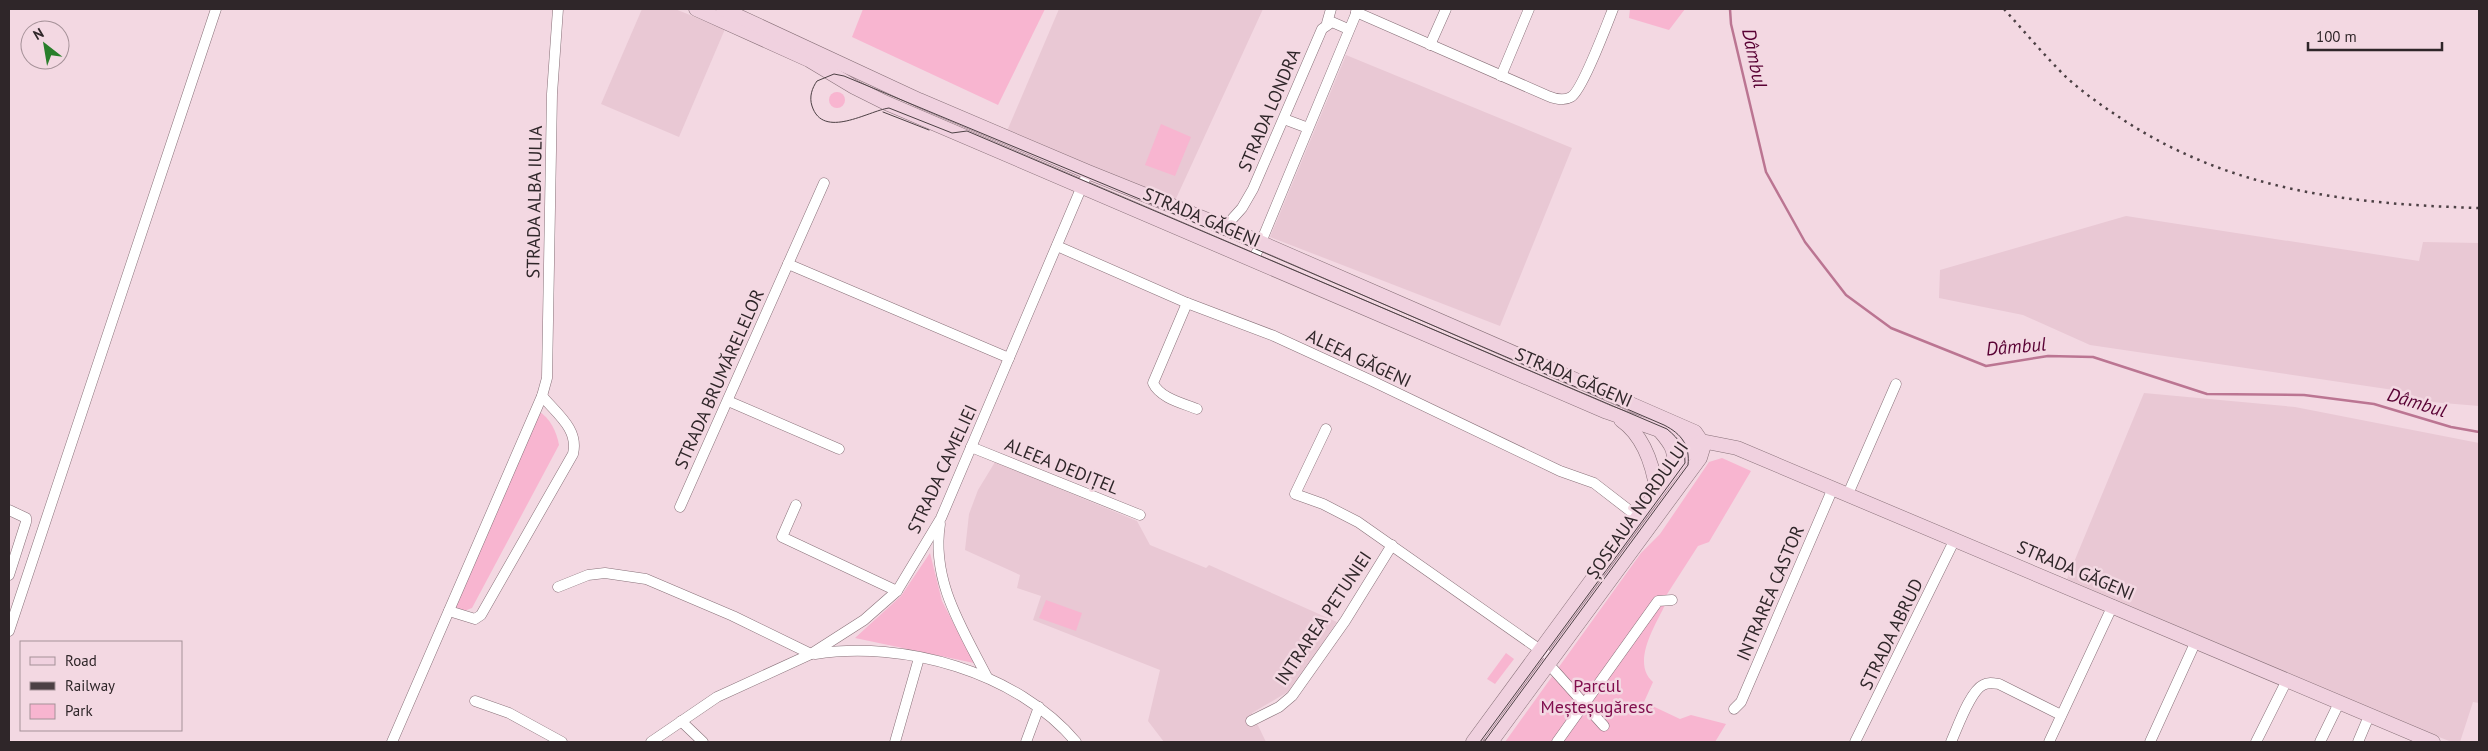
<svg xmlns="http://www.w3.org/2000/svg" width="2488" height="751" font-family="'PT Sans',sans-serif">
<rect width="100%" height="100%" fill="#f3d8e2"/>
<!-- built -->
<g fill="#e9c8d4">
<path d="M642,9h33l50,20 -46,108 -78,-33z"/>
<path d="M1059,9h204l-89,194 -167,-72z"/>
<path d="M1346,55l226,93 -72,178 -230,-89z"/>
<path d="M2126,216l293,45 4,-19 56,1v163l-72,-6v-8l-317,-47 -67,-30 -84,-17 1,-28z"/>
<path d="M2144,393l151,14 184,36v260l-6,-1 -13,40h-8l-21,-8 -364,-155z"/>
<path d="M995,462l142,59 13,24 56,23 3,-3 128,57 -46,68 -39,23 14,29h-102l-16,-21 12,-51 -127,-50 8,-24 -24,-8 3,-13 -55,-25 4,-36 9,-24z"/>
</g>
<!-- green -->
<g fill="#f8b5d0">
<path d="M863,9h182l-47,96 -146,-68z"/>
<path d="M1630,9h55l-16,21 -40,-12z"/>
<circle cx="837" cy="100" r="8"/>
<path d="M1161,124l30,13 -16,39 -30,-11z"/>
<path d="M538,411c12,6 19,22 21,34l-87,163 -8,3 -13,-6 -1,-7 74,-173 4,-9z"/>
<path d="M1722,458l29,13 -42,71 -11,4 -36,56 3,3c-10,21 -34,58 -12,77l-9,20 36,17 11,-4 35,9 -11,18h-210l136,-189 19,-19 49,-72z"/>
<path d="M930,553l12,48 32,62 -119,-25 46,-42z"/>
<path d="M1046,600l36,13 -6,18 -37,-13z"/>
<path d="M1506,653l8,6 -19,25 -8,-5z"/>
</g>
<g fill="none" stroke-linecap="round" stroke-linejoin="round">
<!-- stream -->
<path stroke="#bb7592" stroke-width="2.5" d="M1730,9l1,15 35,148 39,70 41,53 45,33 95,38 62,-10 45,1 114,37 97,1 70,9 77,23 28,5"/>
<defs>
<g id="street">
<path d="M1356,12l192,84c7,3 16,5 23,1 11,-6 36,-73 42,-88"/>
<path d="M1327,23l4,-14"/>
<path d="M1430,45l16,-36"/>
<path d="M1501,76l28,-67"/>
<path d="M1284,119l24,9"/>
<path d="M1225,227l17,-19 11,-19 69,-160 10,-7 16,7"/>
<path d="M1057,246l130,57 87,33 96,44 190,91 34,12 44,34"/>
<path d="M1254,259l104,-250"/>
<path d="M788,264l221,94"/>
<path d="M1187,303l-34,80c7,15 29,20 44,26"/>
<path d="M728,401l111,48"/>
<path d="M1326,429l-31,65 28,10 35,18 188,132"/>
<path d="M971,447l169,68"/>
<path d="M1848,494l48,-110"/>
<path d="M796,505l-14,32 115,54"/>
<path d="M680,507l144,-324"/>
<path d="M9,510l17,8v4l-17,53"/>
<path d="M940,524c-9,57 22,104 47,153"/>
<path d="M558,587l30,-12 17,-2 41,6 87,37 78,38"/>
<path d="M449,611l26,8 6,-4 92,-161c6,-25 -16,-40 -31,-58"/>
<path d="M9,631l207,-622"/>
<path d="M815,654c89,-14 202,18 261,88"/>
<path d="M1553,669l51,57"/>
<path d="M475,701l34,12 53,29"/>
<path d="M1734,709l7,-7 92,-214"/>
<path d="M681,721l22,21"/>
<path d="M1251,721l28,-14 13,-11 53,-75 47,-76"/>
<path d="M392,742l150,-346 5,-18 5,-284 6,-85"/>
<path d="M651,742l66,-45 94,-43 53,-34 33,-29 44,-73 147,-346"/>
<path d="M895,742l24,-84"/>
<path d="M1026,742l13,-35"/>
<path d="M1557,742l101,-141 14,-1"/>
<path d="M1855,742l100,-203"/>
<path d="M1951,742c6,-13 19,-51 32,-57 5,-3 10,-2 16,-1l62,31"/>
<path d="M2049,742l64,-137"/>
<path d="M2150,742l46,-101"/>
<path d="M2256,742l31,-62"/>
<path d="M2320,742l19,-39"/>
<path d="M2358,742l11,-26"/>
</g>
<g id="secondary">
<path d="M696,9l113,51 45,27 30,15 723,310 69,24 61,12 696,294"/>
<path d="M723,9l196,91 169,72 137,55 470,205 9,13 -4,13 -209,284"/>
<path d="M1621,420c23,16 32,45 36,72"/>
<path d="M1660,431c12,14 17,21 12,39"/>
<path d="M1473,742l165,-225 47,-62 16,-14"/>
</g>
</defs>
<!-- street casing -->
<use href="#street" stroke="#887179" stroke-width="11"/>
<!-- secondary casing -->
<use href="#secondary" stroke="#887179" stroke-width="15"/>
<!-- street -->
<use href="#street" stroke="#fff" stroke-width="10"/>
<!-- secondary -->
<use href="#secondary" stroke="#f0d1df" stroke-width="14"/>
<!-- tram -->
<g stroke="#4c4044" stroke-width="1">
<path d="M883,112l46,18"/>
<path d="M1480,742l205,-279c0,-16 -5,-23 -18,-34l-700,-298 -15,2 -63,-25c-21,3 -66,32 -77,-2 -3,-9 0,-18 5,-25l17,-7 10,2 298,124 522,225c18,9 26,21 24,40l-204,277"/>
</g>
<!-- rail -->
<path stroke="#4c4044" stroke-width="2.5" stroke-dasharray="2.5 5" stroke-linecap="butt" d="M2004,9c20,22 40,46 61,67 18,17 39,31 60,45 110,71 227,83 354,87"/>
</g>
<g text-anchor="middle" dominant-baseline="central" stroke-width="5" stroke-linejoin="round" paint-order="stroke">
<!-- street labels -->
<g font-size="18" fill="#2f2629" stroke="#f3d8e2">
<text transform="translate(1269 110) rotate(-67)">STRADA LONDRA</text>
<text transform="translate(534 202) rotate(-89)">STRADA ALBA IULIA</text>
<text transform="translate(1202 217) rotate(23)">STRADA GĂGENI</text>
<text transform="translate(1359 358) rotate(25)">ALEEA GĂGENI</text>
<text transform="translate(1574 377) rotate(23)">STRADA GĂGENI</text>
<text transform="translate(719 379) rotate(-66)">STRADA BRUMĂRELELOR</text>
<text transform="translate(1062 466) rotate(22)">ALEEA DEDIȚEL</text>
<text transform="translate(942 469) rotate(-65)">STRADA CAMELIEI</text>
<text transform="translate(1637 510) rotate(-55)">ȘOSEAUA NORDULUI</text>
<text transform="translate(2076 570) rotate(23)">STRADA GĂGENI</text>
<text transform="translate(1770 593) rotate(-67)">INTRAREA CASTOR</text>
<text transform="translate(1323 618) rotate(-56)">INTRAREA PETUNIEI</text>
<text transform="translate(1891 634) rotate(-64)">STRADA ABRUD</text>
</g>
<!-- park labels -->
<g font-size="18" fill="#810f4e" stroke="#f3d8e2">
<text x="1597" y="685">Parcul<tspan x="1597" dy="21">Meșteșugăresc</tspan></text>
</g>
<!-- water labels -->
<g font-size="19" font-style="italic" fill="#590234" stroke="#f3d8e2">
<text transform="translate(1755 58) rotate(78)">Dâmbul</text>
<text transform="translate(2016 346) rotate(-5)">Dâmbul</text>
<text transform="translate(2417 402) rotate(17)">Dâmbul</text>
</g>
</g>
<!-- border -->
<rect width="2488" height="751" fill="none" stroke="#2f2629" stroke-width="20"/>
<!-- legend -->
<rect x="20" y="641" width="162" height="90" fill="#f3d8e2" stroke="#a59198"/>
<rect x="30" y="657" width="25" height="8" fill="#f0d1df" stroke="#a59198"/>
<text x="65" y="666" font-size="15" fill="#2f2629">Road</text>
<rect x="30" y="682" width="25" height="8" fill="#4c4044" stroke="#a59198"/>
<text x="65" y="691" font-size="15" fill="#2f2629">Railway</text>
<rect x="30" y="704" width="25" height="15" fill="#f8b5d0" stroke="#a59198"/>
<text x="65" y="716" font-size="15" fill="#2f2629">Park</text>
<!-- north arrow -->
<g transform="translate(45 45) rotate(329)"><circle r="24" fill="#f3d8e2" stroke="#a59198"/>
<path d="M0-4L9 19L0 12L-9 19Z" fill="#297e2b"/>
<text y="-8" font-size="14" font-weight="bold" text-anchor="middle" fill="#2f2629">N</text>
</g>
<!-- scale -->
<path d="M2308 42v8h134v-8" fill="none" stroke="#2f2629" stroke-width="2.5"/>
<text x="2316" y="42" font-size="15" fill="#2f2629" stroke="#f3d8e2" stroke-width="4" paint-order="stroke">100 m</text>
</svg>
